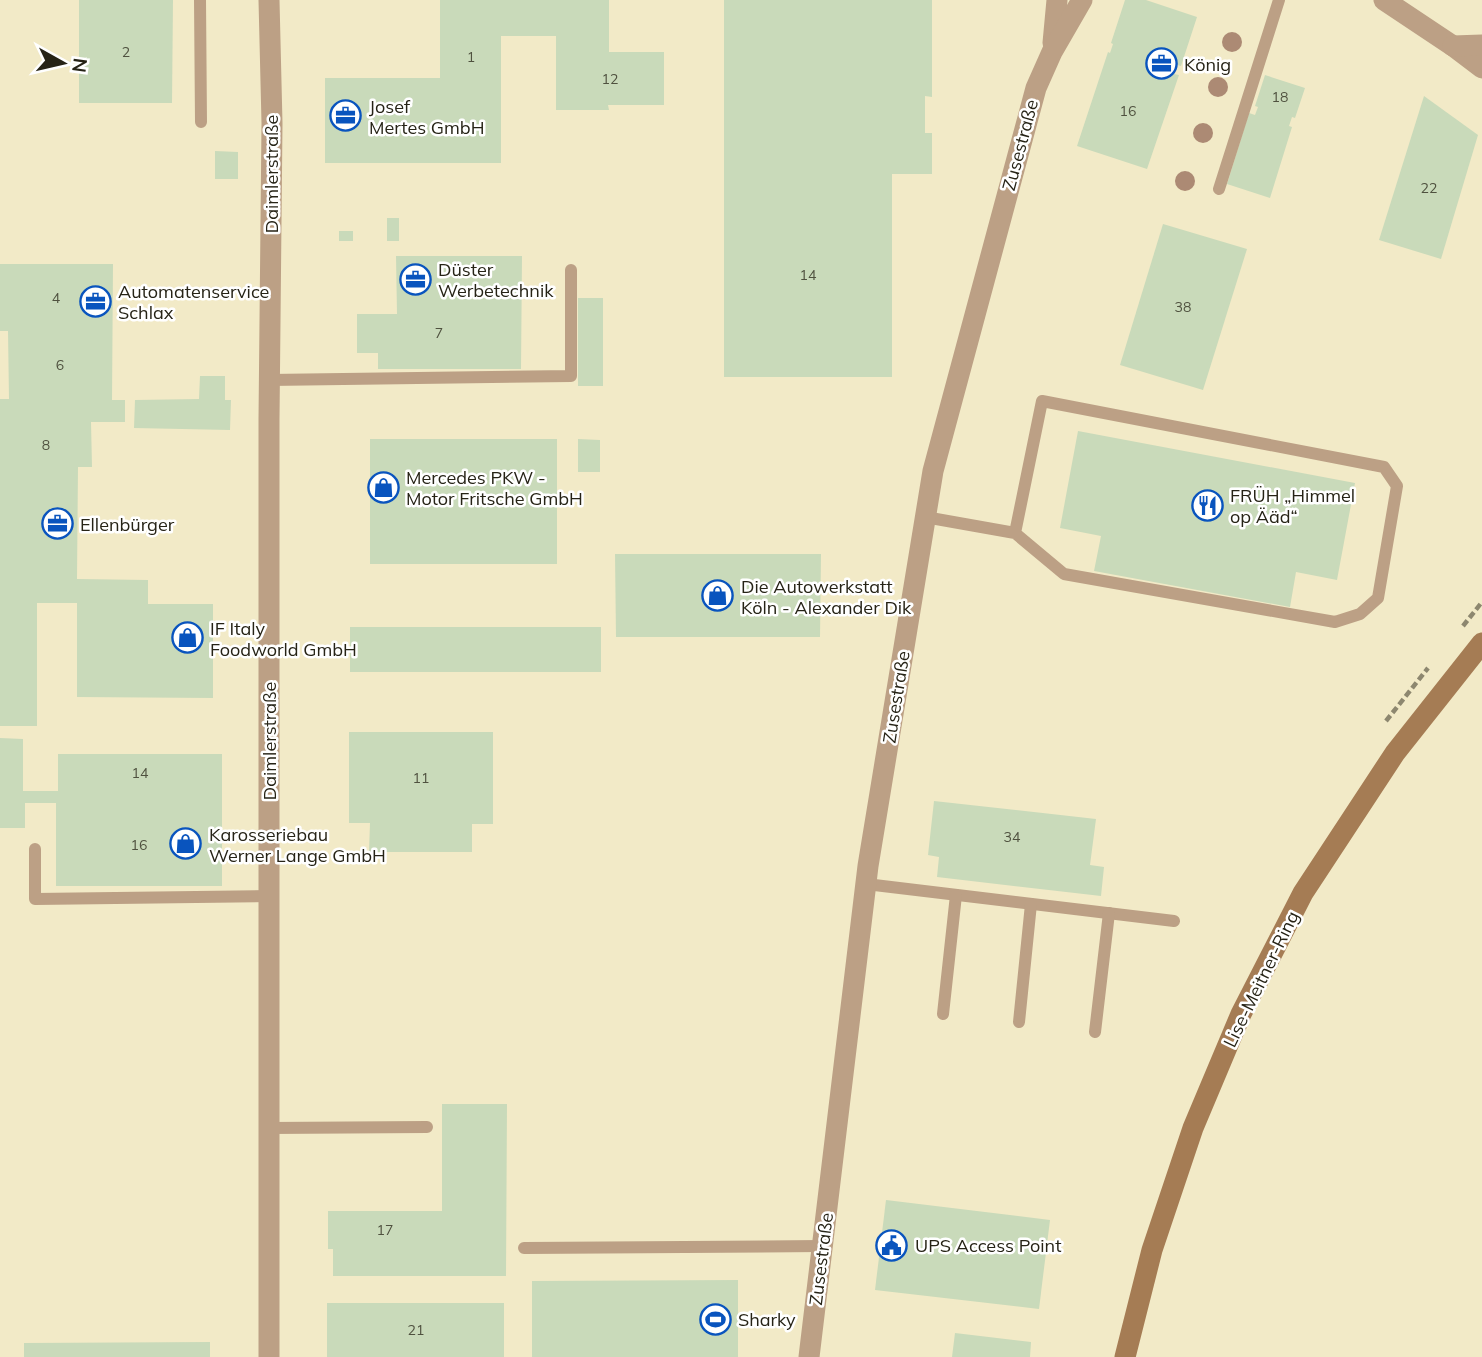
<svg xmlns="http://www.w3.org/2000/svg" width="1482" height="1357" font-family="Mulish,sans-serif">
<rect width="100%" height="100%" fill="#f2eac7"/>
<!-- building -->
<g fill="#c9daba">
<path d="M79,0h94l-1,103h-93z"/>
<path d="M440,0h169v52h55v53h-56l1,5h-53v-74h-55v127h-176v-85h115z"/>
<path d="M724,0h208v97l-7,-1v37h7v41h-40v203h-168z"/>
<path d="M1125,0h21l51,17 -16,49 -4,-1 -3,9 5,1 -32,94 -70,-23 31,-94 2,1 3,-9 -2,-1z"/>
<path d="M1265,75l40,13 -10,30 -3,-1 -3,9 3,1 -22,71 -43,-14 22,-71 6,2 3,-8 -3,-1z"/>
<path d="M1424,96l54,39 -37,124 -62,-19z"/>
<path d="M215,151l23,1v27h-23z"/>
<rect x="387" y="218" width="12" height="23"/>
<path d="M1163,224l84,25 -44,141 -83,-25z"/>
<rect x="339" y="231" width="14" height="10"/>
<path d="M396,256h126l-1,113h-143v-16h-21v-39h40z"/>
<path d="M0,264h113l-1,136h13v22h-34l1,45h-14l-1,112 71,1v24h65v94l-136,-1v-94h-40v123h-37v-327h9l-1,-68h-8z"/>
<rect x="578" y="298" width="25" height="88"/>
<path d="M200,376h25v24h6l-1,30 -96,-2 1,-28 64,-1z"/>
<path d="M1078,431l277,52 -18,97 -41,-8 -6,35 -196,-36 7,-35 -41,-8z"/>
<rect x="370" y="439" width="187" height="125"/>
<path d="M578,439l22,1v32h-22z"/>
<path d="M615,554h206l-1,83h-204z"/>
<rect x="350" y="627" width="251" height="45"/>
<path d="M349,732h144v92h-21v28h-103l1,-29h-21z"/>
<path d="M0,738l23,1v52h35v-37h164v132h-166v-83h-31v25h-25z"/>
<path d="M934,801l162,18 -6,46 14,2 -3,29 -164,-19 2,-20 -11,-2z"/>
<path d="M442,1104h65l-1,172h-173v-27h-5v-38h114z"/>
<path d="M886,1200l164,20 -11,89 -164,-19z"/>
<path d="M738,1280v77h-206v-76z"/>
<rect x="327" y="1303" width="177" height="54"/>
<path d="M955,1333l76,9 -1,15h-78z"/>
<path d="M210,1342v15h-186v-14z"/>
</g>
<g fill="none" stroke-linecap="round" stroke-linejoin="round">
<!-- path -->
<g stroke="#8d876f" stroke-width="4.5" stroke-dasharray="7 3.5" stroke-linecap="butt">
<path d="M1463,626l19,-24"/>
<path d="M1386,721l42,-53"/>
</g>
<!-- service -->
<g stroke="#bca085" stroke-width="12">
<path d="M200,0l1,122"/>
<path d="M1219,189l60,-189"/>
<path d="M269,380l302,-4v-106"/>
<path d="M925,517l90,16 49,41 271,48 25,-8 18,-16 19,-112 -13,-19 -342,-66 -27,132"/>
<path d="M35,849v50l234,-3"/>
<path d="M866,884l308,37"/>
<path d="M943,1014l13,-119"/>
<path d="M1019,1022l12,-118"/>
<path d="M1095,1032l14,-119"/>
<path d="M269,1128l158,-1"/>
<path d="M524,1248l298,-2"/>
</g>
<!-- minor -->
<g stroke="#bca085" stroke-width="21">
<path d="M1384,0l69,46 29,22"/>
<path d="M1053,43l4,-43"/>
<path d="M1453,46l29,-1"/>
<path d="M269,1357v-937l3,-297 -3,-123"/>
<path d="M809,1357l59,-491 65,-395 103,-383 16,-36 30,-52"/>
</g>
<!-- secondary -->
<path stroke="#a57c54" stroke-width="21" d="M1125,1357l27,-107 41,-122 48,-114 62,-121 92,-140 87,-110"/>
</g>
<!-- trees -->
<g fill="#ac8a74">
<circle cx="1232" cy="42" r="10"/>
<circle cx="1218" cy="87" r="10"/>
<circle cx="1203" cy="133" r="10"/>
<circle cx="1185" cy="181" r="10"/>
</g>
<!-- icons -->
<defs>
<symbol id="office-ring" viewBox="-11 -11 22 22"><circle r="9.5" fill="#fff" stroke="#0954be" stroke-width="1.5"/><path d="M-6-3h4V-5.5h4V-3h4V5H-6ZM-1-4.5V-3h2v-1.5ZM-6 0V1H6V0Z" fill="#0954be"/></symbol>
<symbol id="shop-ring" viewBox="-11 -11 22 22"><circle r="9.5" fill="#fff" stroke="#0954be" stroke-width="1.5"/><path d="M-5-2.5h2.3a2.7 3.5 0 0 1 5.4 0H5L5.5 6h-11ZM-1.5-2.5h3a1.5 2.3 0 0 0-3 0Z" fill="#0954be"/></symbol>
<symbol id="restaurant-ring" viewBox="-11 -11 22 22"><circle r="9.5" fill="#fff" stroke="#0954be" stroke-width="1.5"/><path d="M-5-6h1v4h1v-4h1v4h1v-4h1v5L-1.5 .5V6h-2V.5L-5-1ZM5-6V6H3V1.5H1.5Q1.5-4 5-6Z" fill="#0954be"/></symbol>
<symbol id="civic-ring" viewBox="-11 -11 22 22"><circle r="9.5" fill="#fff" stroke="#0954be" stroke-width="1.5"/><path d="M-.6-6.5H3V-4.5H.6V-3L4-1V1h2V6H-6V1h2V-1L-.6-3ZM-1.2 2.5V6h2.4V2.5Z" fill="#0954be"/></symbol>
<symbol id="stadium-ring" viewBox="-11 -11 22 22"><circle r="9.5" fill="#fff" stroke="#0954be" stroke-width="1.5"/><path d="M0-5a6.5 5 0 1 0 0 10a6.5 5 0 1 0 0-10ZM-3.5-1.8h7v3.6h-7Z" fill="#0954be"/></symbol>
</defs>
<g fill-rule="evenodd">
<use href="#office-ring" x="1144" y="46" width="35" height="35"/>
<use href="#office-ring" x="328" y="98" width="35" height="35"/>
<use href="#office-ring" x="398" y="262" width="35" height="35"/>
<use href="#office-ring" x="78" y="284" width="35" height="35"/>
<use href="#shop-ring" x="366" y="470" width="35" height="35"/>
<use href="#restaurant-ring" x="1190" y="488" width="35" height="35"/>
<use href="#office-ring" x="40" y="506" width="35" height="35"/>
<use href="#shop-ring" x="700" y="578" width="35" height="35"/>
<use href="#shop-ring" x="170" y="620" width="35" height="35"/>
<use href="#shop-ring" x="168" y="826" width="35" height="35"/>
<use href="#civic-ring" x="874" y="1228" width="35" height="35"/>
<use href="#stadium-ring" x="698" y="1302" width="35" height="35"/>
</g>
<g text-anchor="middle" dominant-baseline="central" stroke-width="5" stroke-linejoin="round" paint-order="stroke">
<!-- number labels -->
<g font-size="14" fill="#4f513f">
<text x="126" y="52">2</text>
<text x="471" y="57">1</text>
<text x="610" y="79">12</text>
<text x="1280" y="97">18</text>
<text x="1128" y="111">16</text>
<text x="1429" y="188">22</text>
<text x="808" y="275">14</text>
<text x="56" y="298">4</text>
<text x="1183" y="307">38</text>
<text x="439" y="333">7</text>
<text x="60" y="365">6</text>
<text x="46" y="445">8</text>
<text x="140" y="773">14</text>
<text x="421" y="778">11</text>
<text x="1012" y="837">34</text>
<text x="139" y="845">16</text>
<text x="385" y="1230">17</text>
<text x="416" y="1330">21</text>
</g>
<!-- poi labels -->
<g font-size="18" fill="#262316" stroke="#fff" text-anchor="start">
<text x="1184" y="64">König</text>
<text x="369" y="106">Josef<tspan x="369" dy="21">Mertes GmbH</tspan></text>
<text x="438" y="269">Düster<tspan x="438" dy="21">Werbetechnik</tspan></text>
<text x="118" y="291">Automatenservice<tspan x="118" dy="21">Schlax</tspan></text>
<text x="406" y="477">Mercedes PKW -<tspan x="406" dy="21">Motor Fritsche GmbH</tspan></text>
<text x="1230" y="495">FRÜH „Himmel<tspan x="1230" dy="21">op Ääd“</tspan></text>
<text x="80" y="524">Ellenbürger</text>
<text x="741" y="586">Die Autowerkstatt<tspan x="741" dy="21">Köln - Alexander Dik</tspan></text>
<text x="210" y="628">IF Italy<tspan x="210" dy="21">Foodworld GmbH</tspan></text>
<text x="209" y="834">Karosseriebau<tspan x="209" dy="21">Werner Lange GmbH</tspan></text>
<text x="915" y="1245">UPS Access Point</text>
<text x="738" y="1319">Sharky</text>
</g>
<!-- street labels -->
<g font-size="18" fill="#262316" stroke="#fff">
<text transform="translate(1020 145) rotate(-75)">Zusestraße</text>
<text transform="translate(271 174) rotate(-90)">Daimlerstraße</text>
<text transform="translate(896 697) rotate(-81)">Zusestraße</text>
<text transform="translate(269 741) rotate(-90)">Daimlerstraße</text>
<text transform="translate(1261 979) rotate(-64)">Lise-Meitner-Ring</text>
<text transform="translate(821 1259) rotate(-83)">Zusestraße</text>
</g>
</g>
<!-- north arrow -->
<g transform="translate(63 63) rotate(98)" stroke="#ffffff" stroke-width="5" paint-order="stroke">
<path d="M0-5L12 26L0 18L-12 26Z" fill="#262316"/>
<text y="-10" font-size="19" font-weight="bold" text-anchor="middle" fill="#262316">N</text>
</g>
</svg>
